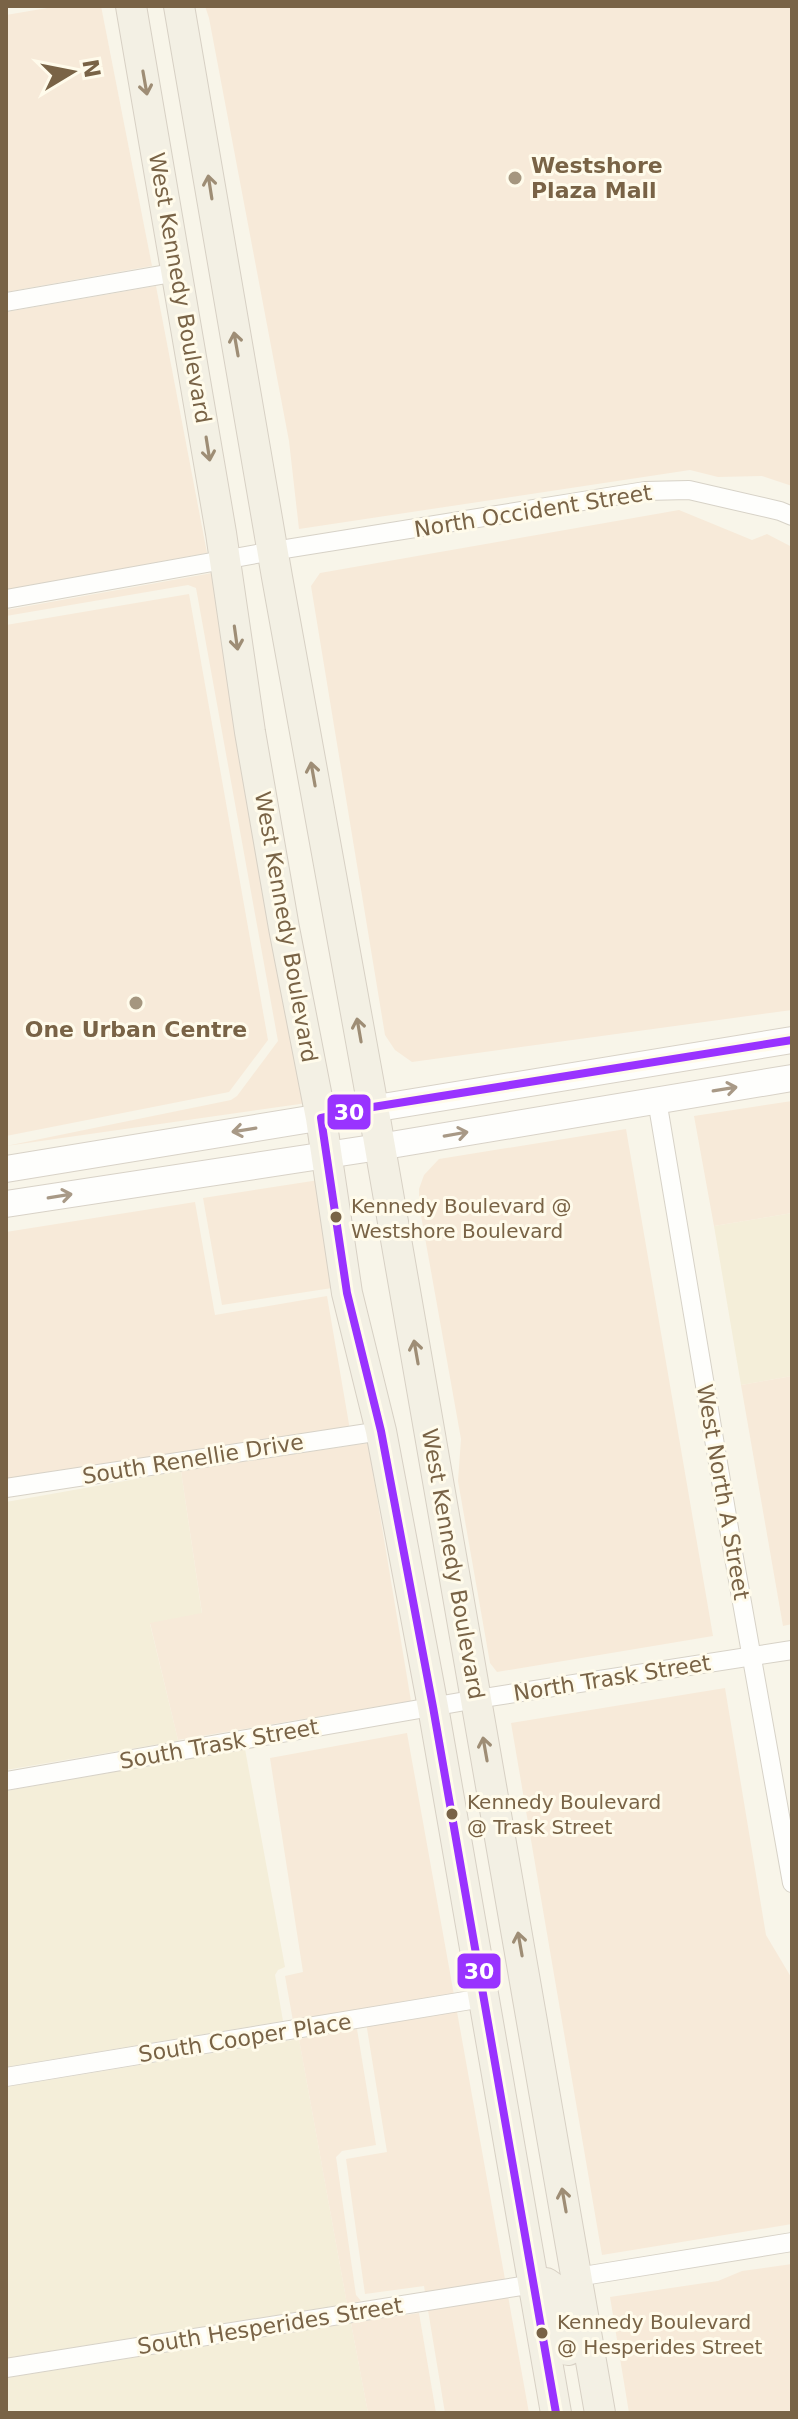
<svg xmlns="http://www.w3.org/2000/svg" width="798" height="2419" font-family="'DejaVu Sans',sans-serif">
<rect width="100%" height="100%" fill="#f8f5e9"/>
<!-- residential -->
<g fill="#f4eed9">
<path d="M792,1213v163l-51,9 -27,-159z"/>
<path d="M181,1471l21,143 -52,10 28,116h5l-177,30v-268z"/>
<path d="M245,1749l40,218 -7,3 -3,5 8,46 -277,46v-276z"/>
<path d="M299,2039l48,265 -341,54v-271z"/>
<path d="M351,2323l17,90h-362v-35z"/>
</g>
<!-- commercial -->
<g fill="#f7ead9">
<path d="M59,6h42l51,260 -146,26v-277z"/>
<path d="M205,6h587v480l-30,-10 -44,1 -28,-7 -391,59 -10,-88 -80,-423z"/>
<path d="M156,286l51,267 -201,37v-278z"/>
<path d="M679,510l73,30 15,-6 25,13v463l-380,52 -17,-12 -10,-15 -74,-449 9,-13z"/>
<path d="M212,573l95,530 -301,43 225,-46 6,-4 41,-55 -82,-453 -8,-3 -182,31v-6z"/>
<path d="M189,594l79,446 -39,52 -223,44v-511z"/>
<path d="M792,1101v112l-78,13 -20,-110z"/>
<path d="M626,1129l87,507 -216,36 -7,-9 -32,-182 3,-42 -42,-235v-15l5,-14 15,-16z"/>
<path d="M319,1180l13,108 -110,17 -19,-107z"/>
<path d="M195,1202l20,113 112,-19 23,134 -344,49v-247z"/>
<path d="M792,1376v248l-9,2 -42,-241z"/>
<path d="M368,1443l43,258 -233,39 -28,-117 52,-10 -21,-142z"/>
<path d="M725,1688l41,247 25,42 1,9v238l-190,31 -91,-532z"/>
<path d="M407,1733l122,680h-84l-21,-127 -59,8 -19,-135 41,-7 -23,-142 -71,11 -8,-45 18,-4 -33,-214z"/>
<path d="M357,2029l19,116 -34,6 -6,6 20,138 5,6 -14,3 -48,-265z"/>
<path d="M792,2264v149h-163l-19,-116 108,-16 24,-10z"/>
<path d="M419,2313l17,100h-68l-17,-90z"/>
</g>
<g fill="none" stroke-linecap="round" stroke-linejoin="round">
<defs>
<g id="street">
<path d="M6,302l172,-30"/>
<path d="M6,599l267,-48 372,-60 44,-1 91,21 12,5"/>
<path d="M657,1100l76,452 59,331"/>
<path d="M6,1488l375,-57"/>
<path d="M6,1781l471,-82 315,-49"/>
<path d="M6,2077l477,-79"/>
<path d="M577,2277l215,-35"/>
<path d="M6,2368l528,-84"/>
</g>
<g id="secondary">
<path d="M6,1169l786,-129"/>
<path d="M6,1204l373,-57 413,-69"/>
</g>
<g id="primary">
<path d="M131,6l90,527 29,199 34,196 37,190 26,175 34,138 52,276 123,706"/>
<path d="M179,6l98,571 96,530 227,1306"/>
<path d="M534,2284l12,-1 10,7 12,60"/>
</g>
</defs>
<!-- street casing -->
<use href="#street" stroke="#d7d2c7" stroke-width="20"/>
<!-- secondary casing -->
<use href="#secondary" stroke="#d8d2c7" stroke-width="28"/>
<!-- primary casing -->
<use href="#primary" stroke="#d7d0c4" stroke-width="32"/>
<!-- street -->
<use href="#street" stroke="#fefefc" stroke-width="18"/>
<!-- secondary -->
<use href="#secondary" stroke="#fefefc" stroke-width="26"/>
<!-- primary -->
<use href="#primary" stroke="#f3f0e4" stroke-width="30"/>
<defs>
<path id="bus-1" d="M556,2413l-123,-706 -52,-276 -34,-138 -26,-175 52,-11 419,-67"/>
</defs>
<!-- bus-1 casing -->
<use href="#bus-1" stroke="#fffbeb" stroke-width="14"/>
<!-- bus-1 -->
<use href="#bus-1" stroke="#93f" stroke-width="8"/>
</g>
<!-- one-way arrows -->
<defs><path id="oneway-shaft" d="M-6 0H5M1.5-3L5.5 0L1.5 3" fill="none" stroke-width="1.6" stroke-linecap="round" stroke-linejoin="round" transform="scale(2)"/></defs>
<g stroke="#9e8d75">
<use href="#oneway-shaft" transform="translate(145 83) rotate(80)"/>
<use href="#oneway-shaft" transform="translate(210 187) rotate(-99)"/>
<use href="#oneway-shaft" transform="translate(236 344) rotate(-100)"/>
<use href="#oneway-shaft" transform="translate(208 449) rotate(81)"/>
<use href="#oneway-shaft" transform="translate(236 638) rotate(82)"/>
<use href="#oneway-shaft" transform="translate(313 774) rotate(-100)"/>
<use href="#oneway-shaft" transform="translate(359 1030) rotate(-100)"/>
<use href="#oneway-shaft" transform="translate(416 1352) rotate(-100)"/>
<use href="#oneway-shaft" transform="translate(485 1749) rotate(-100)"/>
<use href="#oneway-shaft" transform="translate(520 1944) rotate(-100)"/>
<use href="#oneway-shaft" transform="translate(564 2200) rotate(-100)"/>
</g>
<g stroke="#a89986">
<use href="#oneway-shaft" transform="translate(725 1089) rotate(-9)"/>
<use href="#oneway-shaft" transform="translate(244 1130) rotate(171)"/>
<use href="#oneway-shaft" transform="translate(456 1134) rotate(-10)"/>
<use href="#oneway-shaft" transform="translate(60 1196) rotate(-9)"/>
</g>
<!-- markers -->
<g fill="#a5967f" stroke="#fffbeb" stroke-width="3">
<circle cx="515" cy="178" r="8"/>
<circle cx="136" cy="1003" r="8"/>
</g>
<g fill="#796346" stroke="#fffbeb" stroke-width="3">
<circle cx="336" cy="1217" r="7"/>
<circle cx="452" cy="1814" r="7"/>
<circle cx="542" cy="2333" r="7"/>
</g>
<g text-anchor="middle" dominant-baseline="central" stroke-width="6" stroke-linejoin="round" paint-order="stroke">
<!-- bus labels -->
<g font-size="20" fill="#796346" stroke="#fffbeb" text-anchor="start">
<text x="351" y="1206">Kennedy Boulevard @<tspan x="351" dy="25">Westshore Boulevard</tspan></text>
<text x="467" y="1802">Kennedy Boulevard<tspan x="467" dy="25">@ Trask Street</tspan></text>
<text x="557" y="2322">Kennedy Boulevard<tspan x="557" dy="25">@ Hesperides Street</tspan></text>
</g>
<!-- poi labels -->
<g font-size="22" font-weight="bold" fill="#796346" stroke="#fffbeb" text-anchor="start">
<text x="531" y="165">Westshore<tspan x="531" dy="25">Plaza Mall</tspan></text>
<text x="136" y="1029" text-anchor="middle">One Urban Centre</text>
</g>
<!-- street labels -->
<g font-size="22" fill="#796346" stroke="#fffbeb">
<text transform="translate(180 288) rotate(80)">West Kennedy Boulevard</text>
<text transform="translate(533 511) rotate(-9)">North Occident Street</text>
<text transform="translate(286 927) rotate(80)">West Kennedy Boulevard</text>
<text transform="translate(193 1459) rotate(-9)">South Renellie Drive</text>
<text transform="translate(723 1492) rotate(80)">West North A Street</text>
<text transform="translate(453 1564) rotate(80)">West Kennedy Boulevard</text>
<text transform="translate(612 1678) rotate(-9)">North Trask Street</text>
<text transform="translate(219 1744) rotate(-10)">South Trask Street</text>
<text transform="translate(245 2038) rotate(-9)">South Cooper Place</text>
<text transform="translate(270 2326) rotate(-9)">South Hesperides Street</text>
</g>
</g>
<g stroke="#fffbeb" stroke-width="3">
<rect x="326" y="1093" width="46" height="38" rx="8" fill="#93f"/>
<rect x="456" y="1952" width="46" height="38" rx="8" fill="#93f"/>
</g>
<g font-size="22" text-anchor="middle" font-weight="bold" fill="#fff">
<text x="349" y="1120">30</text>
<text x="479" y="1979">30</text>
</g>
<!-- border -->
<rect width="798" height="2419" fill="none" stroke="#796346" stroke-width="16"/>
<!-- north arrow -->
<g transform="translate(72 72) rotate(80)" stroke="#fffbeb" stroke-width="6" paint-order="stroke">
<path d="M0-6L14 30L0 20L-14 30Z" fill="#796346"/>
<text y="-12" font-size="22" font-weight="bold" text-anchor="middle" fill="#796346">N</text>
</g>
</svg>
